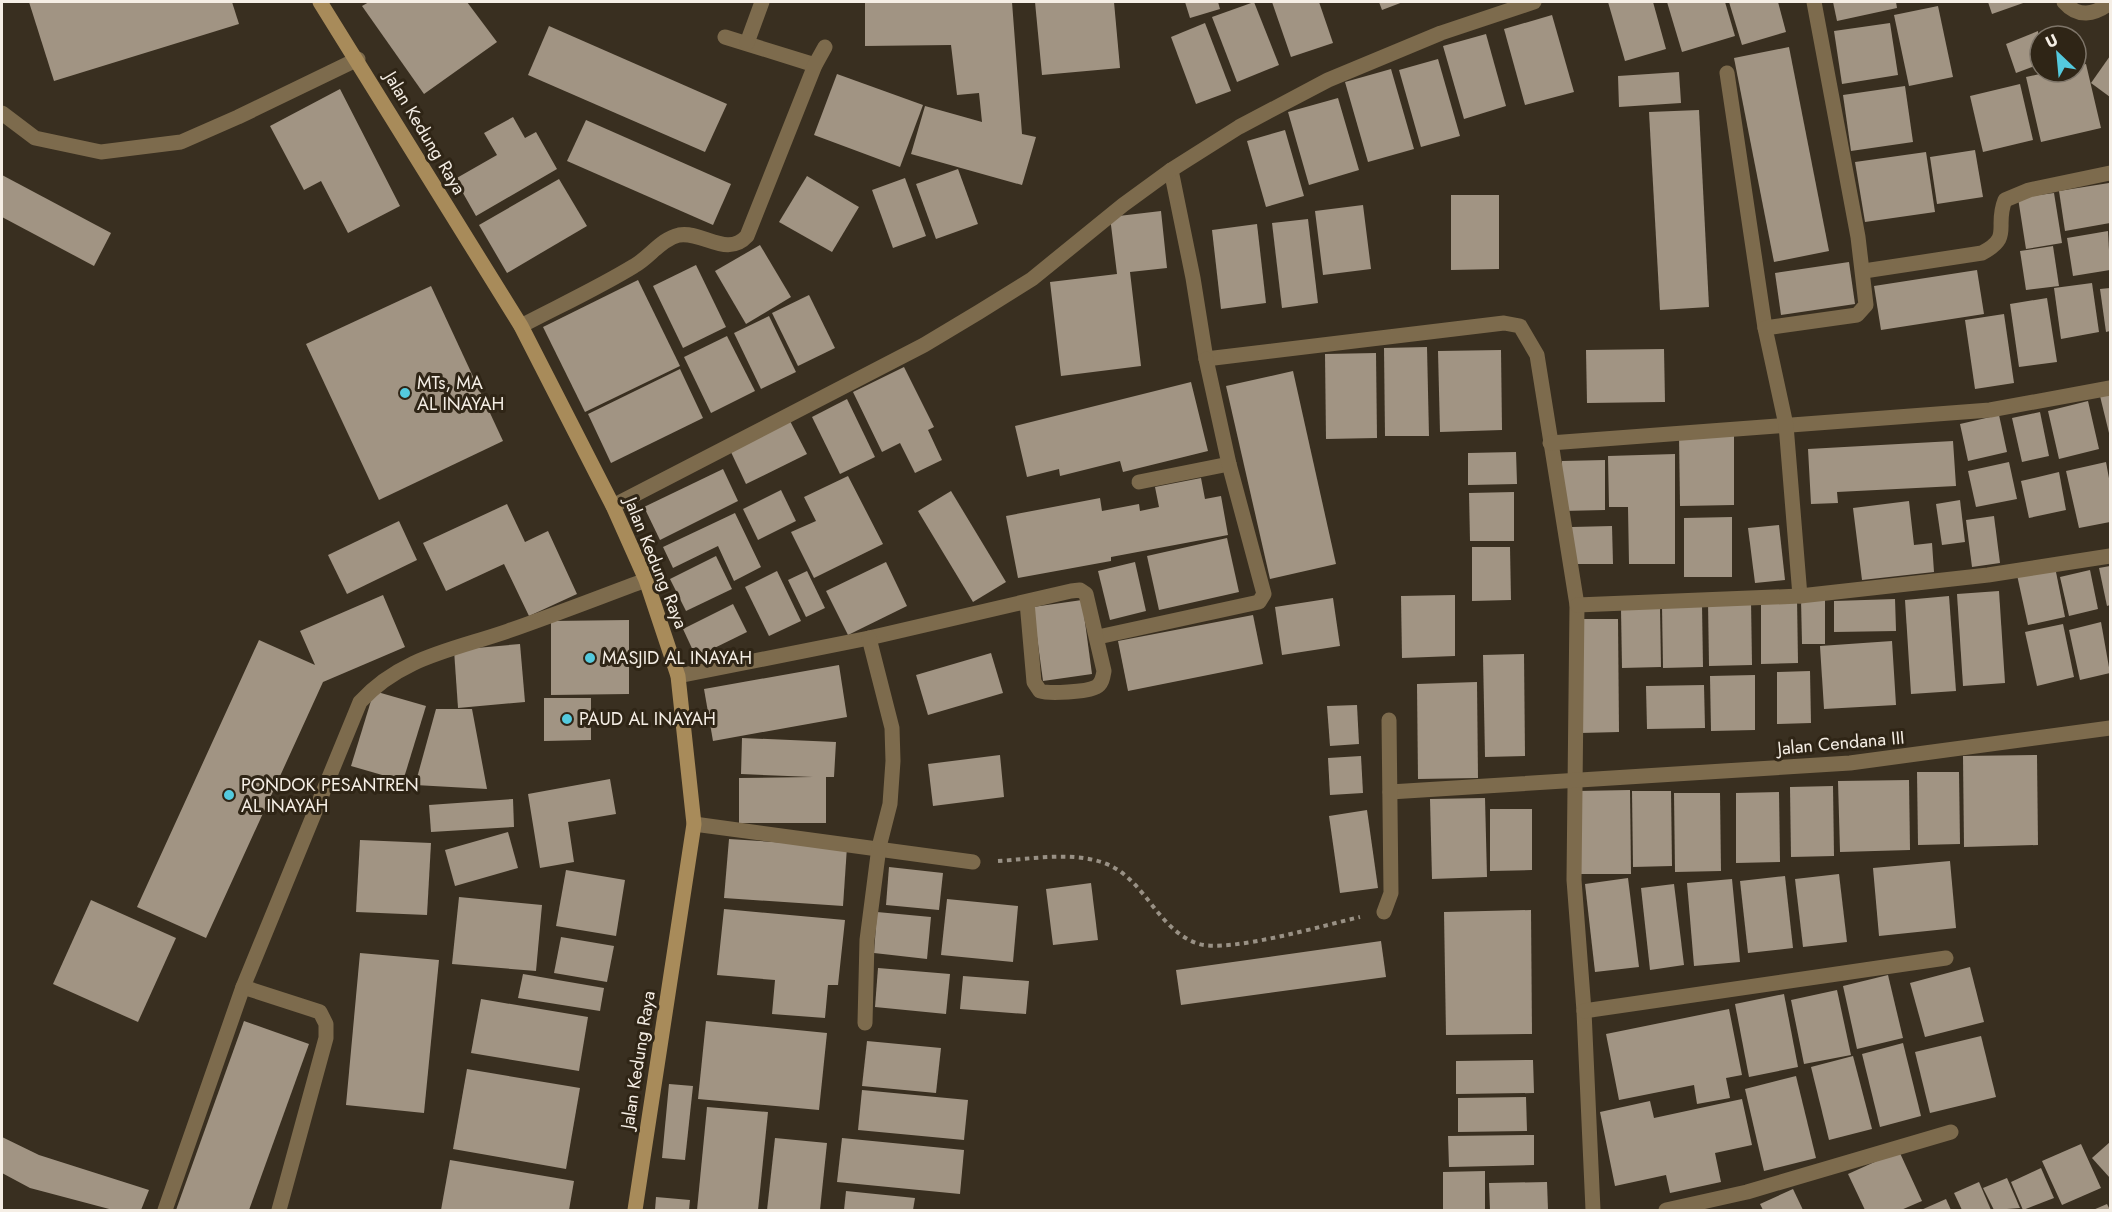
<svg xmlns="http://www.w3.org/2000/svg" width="2112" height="1212" font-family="Jost,sans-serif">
<rect width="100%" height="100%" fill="#392f20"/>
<!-- building -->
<g fill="#a19483">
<path d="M29,2h203l7,22 -185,57z"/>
<path d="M369,2h98l30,40 -73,52 -62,-88z"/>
<path d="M865,2h147l10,132 14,3 -14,48 -111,-31 14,-48 57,16 -3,-29 -22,2 -6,-50 -86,1z"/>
<path d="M1035,2h79l6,66 -78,7z"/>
<path d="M1185,2h33l2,7 -30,9z"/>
<path d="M1254,2l25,63 -42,17 -25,-65z"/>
<path d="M1272,2h47l14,41 -42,14z"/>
<path d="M1379,2h24l-21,8z"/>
<path d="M1608,2h45l13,47 -41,12z"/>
<path d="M1667,2h58l10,34 -53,16z"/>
<path d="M1729,2h49l8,30 -44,13z"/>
<path d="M1833,2h63l1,6 -60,13z"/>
<path d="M1988,2h38l-34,12z"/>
<path d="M1938,6l15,71 -44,9 -15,-71z"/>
<path d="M1552,15l22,77 -49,13 -21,-76z"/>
<path d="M1205,23l26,68 -35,13 -25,-67z"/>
<path d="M1890,23l8,52 -56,9 -8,-53z"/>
<path d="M549,26l178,78 -22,48 -177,-77z"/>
<path d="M2038,31l2,33 -24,9 -10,-29z"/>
<path d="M1486,34l20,72 -42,13 -21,-73z"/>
<path d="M1789,47l40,204 -55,11 -40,-204z"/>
<path d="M2110,56v41l-19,-14z"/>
<path d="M1438,59l22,77 -39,11 -22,-77z"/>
<path d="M2086,64l15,64 -60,14 -15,-65 23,-5h27v-6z"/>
<path d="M1391,69l23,80 -46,13 -23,-80z"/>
<path d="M1679,72l2,31 -62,4 -1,-31z"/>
<path d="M837,74l86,31 -23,62 -86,-32z"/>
<path d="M2020,84l13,56 -50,12 -13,-56z"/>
<path d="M1905,86l8,56 -62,9 -8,-56z"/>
<path d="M340,89l60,117 -52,27 -27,-52 -17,9 -34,-64z"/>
<path d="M1338,98l21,72 -50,15 -21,-73z"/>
<path d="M1699,110l10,197 -49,3 -11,-198z"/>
<path d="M513,117l12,21 11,-6 21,37 -81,47 -21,-37 42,-24 -13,-22z"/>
<path d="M586,120l145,64 -18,41 -146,-64z"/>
<path d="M1285,130l19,66 -38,11 -19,-66z"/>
<path d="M1975,150l8,47 -46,7 -7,-47z"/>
<path d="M1926,152l9,60 -70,10 -10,-60z"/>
<path d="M958,169l20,55 -42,15 -20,-55z"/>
<path d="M2,175l109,58 -17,33 -92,-49z"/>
<path d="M807,176l52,31 -27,45 -53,-30z"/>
<path d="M905,178l21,58 -33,12 -21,-58z"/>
<path d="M559,179l28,47 -80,47 -28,-48z"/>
<path d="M2109,183l1,40 -45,8 -6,-40z"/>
<path d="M2054,193l8,50 -36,6 -8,-51z"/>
<path d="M1451,195h48v74l-48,1z"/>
<path d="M1363,205l8,64 -48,6 -8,-64z"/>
<path d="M1161,211l6,57 -37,4 11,94 -80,10 -11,-94 67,-8 -7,-57z"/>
<path d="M1308,219l10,84 -36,5 -10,-85z"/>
<path d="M1257,224l9,79 -45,6 -9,-79z"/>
<path d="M2108,231l2,39 -37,6 -6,-38z"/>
<path d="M760,245l31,52 -45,27 -31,-53z"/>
<path d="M2053,246l6,40 -33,4 -6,-39z"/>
<path d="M1849,262l6,42 -74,11 -6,-42z"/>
<path d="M696,265l30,62 -43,21 -30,-62z"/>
<path d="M1977,270l7,44 -103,16 -7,-44z"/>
<path d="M638,280l42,86 -95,46 -42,-85z"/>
<path d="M2092,283l7,49 -38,7 -7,-51z"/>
<path d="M431,286l72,155 -124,59 -73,-156z"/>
<path d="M2110,288v43l-4,1 -6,-43z"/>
<path d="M809,295l26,53 -37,18 -26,-53z"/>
<path d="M2047,298l10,64 -38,5 -9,-63z"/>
<path d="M2004,314l10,69 -39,6 -10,-69z"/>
<path d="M769,316l27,56 -35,17 -27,-56z"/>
<path d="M727,336l28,55 -44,22 -27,-56z"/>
<path d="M1427,347l2,89h-44l-1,-88z"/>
<path d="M1664,349l1,53 -78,1 -1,-53z"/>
<path d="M1501,350l1,80 -62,2 -2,-81z"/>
<path d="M1376,353l1,85 -51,1 -1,-85z"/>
<path d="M904,367l30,60 -6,3 14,30 -27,13 -15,-30 -18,9 -29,-60z"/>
<path d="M680,369l23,49 -92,45 -23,-49z"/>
<path d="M1293,371l43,193 -66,15 -44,-193z"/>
<path d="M1191,382l17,69 -85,21 -3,-11 -60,15 -1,-7 -32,8 -12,-51z"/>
<path d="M2110,393v40h-1l-9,-37z"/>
<path d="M847,399l28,58 -35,17 -28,-57z"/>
<path d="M2088,401l11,48 -40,10 -11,-48z"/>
<path d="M2040,412l9,44 -27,6 -10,-44z"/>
<path d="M1999,415l8,37 -39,9 -8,-37z"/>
<path d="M790,421l17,33 -61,30 -16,-34z"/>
<path d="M1734,434v71l-54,1 -1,-71z"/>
<path d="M1953,441l3,45 -119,6 1,11 -27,1 -3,-55z"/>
<path d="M1516,452l1,32 -49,1v-32z"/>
<path d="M1675,454v110h-46l-1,-57h-19l-1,-51z"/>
<path d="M1605,460v50l-43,1v-50z"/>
<path d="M2009,462l8,37 -41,8 -8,-36z"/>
<path d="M2106,462l4,22v38l-31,6 -13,-57z"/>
<path d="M723,469l15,32 -78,39 -16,-33z"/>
<path d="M2059,472l7,38 -37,8 -8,-37z"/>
<path d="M848,476l35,68 -69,34 -23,-46 25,-11 -12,-24z"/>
<path d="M1201,478l4,21 16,-3 7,39 -117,22v4l-93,17 -12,-62 94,-18 2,13 37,-7 1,7 19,-4 -4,-20z"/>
<path d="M781,490l15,31 -38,19 -15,-31z"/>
<path d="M951,491l55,91 -33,20 -55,-91z"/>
<path d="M1514,492v49h-44l-1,-48z"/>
<path d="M1960,500l5,42 -23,3 -6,-41z"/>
<path d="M1909,501l5,44 18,-2 2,29 -72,8 -9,-72z"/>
<path d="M507,504l18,38 23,-11 29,63 -48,22 -25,-52 -58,27 -23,-48z"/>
<path d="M735,513l26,54 -27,14 -16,-35 -45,22 -10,-21z"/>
<path d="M1994,516l6,47 -28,4 -6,-47z"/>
<path d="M1732,517v60h-48v-59z"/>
<path d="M399,521l18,39 -70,34 -19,-39z"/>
<path d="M1779,525l6,55 -30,3 -7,-55z"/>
<path d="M1612,526l1,38h-41v-37z"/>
<path d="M1227,538l12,54 -80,18 -12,-54z"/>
<path d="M1472,547h38l1,53 -39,1z"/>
<path d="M716,556l16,33 -46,22 -16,-32z"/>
<path d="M886,562l21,44 -59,29 -22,-44z"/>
<path d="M1135,562l11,49 -36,9 -12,-49z"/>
<path d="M2110,566v39l-3,1 -8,-38z"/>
<path d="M2055,567l10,50 -37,8 -11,-50z"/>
<path d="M2090,570l8,39 -29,7 -9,-39z"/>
<path d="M777,571l24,50 -32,15 -24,-49z"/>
<path d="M807,571l18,37 -19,9 -18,-37z"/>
<path d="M1999,591l6,92 -42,3 -6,-92z"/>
<path d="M383,595l22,52 -82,35 -117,256 -69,-31 122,-267 56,25 -15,-34z"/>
<path d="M1455,595v61l-53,2 -1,-62z"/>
<path d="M1949,596l7,95 -45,3 -6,-94z"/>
<path d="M1797,597l1,66 -37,1v-66z"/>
<path d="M1333,598l7,48 -58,9 -7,-48z"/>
<path d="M1801,599h24v45h-23z"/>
<path d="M1895,599l1,32 -62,1v-31z"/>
<path d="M1082,600l10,74 -49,7 -10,-74z"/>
<path d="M1751,600l1,65 -43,1 -1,-65z"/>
<path d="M733,604l14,28 -51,25 -13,-28z"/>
<path d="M1702,605l1,62 -40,1 -1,-62z"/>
<path d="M1660,608l1,59 -39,1 -1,-59z"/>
<path d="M1253,615l10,49 -135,27 -10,-50z"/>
<path d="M1578,619h40l1,113 -39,1z"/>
<path d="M629,620v74l-78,1v-74z"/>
<path d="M2101,622l9,51 -30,7 -11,-50z"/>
<path d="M2063,624l11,53 -37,9 -12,-54z"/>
<path d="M1892,641l4,64 -72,4 -4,-63z"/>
<path d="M520,644l5,58 -67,6 -4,-58z"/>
<path d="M991,653l12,40 -75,22 -12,-40z"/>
<path d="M1524,654l1,102 -40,1 -2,-102z"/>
<path d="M839,665l8,52 -134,24 -9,-52z"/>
<path d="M1810,671l1,52 -34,1v-52z"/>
<path d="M1755,675v55l-44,1 -1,-55z"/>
<path d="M1477,682l1,96 -60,1 -1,-95z"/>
<path d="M1704,685l1,43 -58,1 -1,-43z"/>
<path d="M374,691l52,15 -23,75 -52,-15z"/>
<path d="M544,698h47v42l-47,1z"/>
<path d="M1357,705l2,39 -29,2 -3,-40z"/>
<path d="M436,709h36l15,80 -72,-4z"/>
<path d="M742,738l94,4 -2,35h-8v46h-87v-45l74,-1 -72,-3z"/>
<path d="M1000,755l4,42 -71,9 -5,-42z"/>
<path d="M2037,755l1,90 -74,2 -1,-91z"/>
<path d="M1361,756l2,37 -33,2 -2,-37z"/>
<path d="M1917,772h42l1,72 -42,1z"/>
<path d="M610,779l6,35 -48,8 6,40 -34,6 -12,-74z"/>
<path d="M1909,780l1,70 -70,2 -2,-71z"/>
<path d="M1833,786l1,70 -43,1 -1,-70z"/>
<path d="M1630,790l1,84h-51l-2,-83z"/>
<path d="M1632,791h39l1,75 -39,1z"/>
<path d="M1779,792l1,70 -44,1v-70z"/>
<path d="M1674,793h46l1,78 -46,1z"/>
<path d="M1485,798l2,79 -55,2 -2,-80z"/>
<path d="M513,799l1,28 -83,5 -2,-27z"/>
<path d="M1490,809h42v61l-42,1z"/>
<path d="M1367,810l11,78 -38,5 -11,-77z"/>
<path d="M508,832l10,36 -63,18 -10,-36z"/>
<path d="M729,839l118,8 -4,59 -119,-8z"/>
<path d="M360,840l71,3 -4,72 -71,-3z"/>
<path d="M1950,861l6,67 -77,8 -6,-68z"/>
<path d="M889,867l54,6 -4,37 -53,-5z"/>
<path d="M566,870l59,10 -9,56 -60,-10z"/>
<path d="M1839,874l8,68 -44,5 -8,-68z"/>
<path d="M1785,876l8,72 -45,5 -8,-72z"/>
<path d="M1628,878l11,89 -44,5 -10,-88z"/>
<path d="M1732,879l8,83 -46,4 -7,-83z"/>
<path d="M1091,883l7,57 -45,5 -7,-56z"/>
<path d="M1674,884l10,81 -34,5 -9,-82z"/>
<path d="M459,897l83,8 -6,66 -84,-7z"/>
<path d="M947,899l71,7 -5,56 -72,-7z"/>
<path d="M91,900l85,38 -38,84 -85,-38z"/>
<path d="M724,909l121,11 -7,65h-10l-3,33 -53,-4 3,-34 -58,-5z"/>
<path d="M1531,910l1,124 -86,1 -2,-123z"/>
<path d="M877,912l54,5 -4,42 -53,-6z"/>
<path d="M561,937l53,9 -7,36 -53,-9z"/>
<path d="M1381,941l5,36 -205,28 -5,-35z"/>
<path d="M360,953l79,7 -15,153 -78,-8z"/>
<path d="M1970,967l14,55 -59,15 -15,-54z"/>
<path d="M878,968l72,6 -4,40 -71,-7z"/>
<path d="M523,974l81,14 -4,23 -82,-13z"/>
<path d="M1888,975l15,63 -46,11 -14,-63z"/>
<path d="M963,976l66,5 -3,33 -66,-5z"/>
<path d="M1837,990l14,65 -47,9 -13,-64z"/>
<path d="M1784,994l14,73 -49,10 -14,-73z"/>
<path d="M481,999l107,18 -9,54 -108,-18z"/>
<path d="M1729,1009l13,66 -16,3 4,20 -33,6 -3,-19 -75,15 -13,-66z"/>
<path d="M244,1021l65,23 -60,166h-73z"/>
<path d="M706,1021l121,12 -8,77 -121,-11z"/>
<path d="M1981,1036l15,61 -66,16 -15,-61z"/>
<path d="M867,1041l74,7 -5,45 -74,-7z"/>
<path d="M1903,1043l18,73 -41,11 -18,-73z"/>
<path d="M1853,1056l19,73 -43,11 -18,-73z"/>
<path d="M1533,1060l1,33 -78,1v-33z"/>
<path d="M467,1069l113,19 -14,81 -113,-20z"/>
<path d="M1796,1076l20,82 -52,13 -19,-82z"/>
<path d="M669,1084l24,2 -8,74 -23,-2z"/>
<path d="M862,1090l106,10 -4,40 -106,-10z"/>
<path d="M1526,1097l1,34 -69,1v-34z"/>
<path d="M1742,1099l10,46 -37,8 6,29 -51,11 -4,-18 -51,11 -15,-74 50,-11 4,17z"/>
<path d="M707,1107l61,5 -10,98h-61z"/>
<path d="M1534,1135v30l-85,2 -1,-31z"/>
<path d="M2,1137l37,18 110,35 -8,20h-28l-83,-22 -28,-15z"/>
<path d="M775,1138l52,5 -7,67h-53z"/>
<path d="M842,1138l122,12 -4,44 -123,-12z"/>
<path d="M2110,1142v36l-18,-20z"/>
<path d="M2081,1144l20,44 -39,17 -20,-44z"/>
<path d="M1899,1151l23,50 -21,9h-36l-17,-36z"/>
<path d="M450,1160l124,21 -5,29h-128z"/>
<path d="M2041,1168l13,30 -31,12 -12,-28z"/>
<path d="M1485,1171v39h-42v-38z"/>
<path d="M2007,1178l13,30 -26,2 -11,-22z"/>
<path d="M1547,1182l1,28h-58l-1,-27z"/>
<path d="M1979,1182l12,28h-29l-8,-17z"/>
<path d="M1793,1189l10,21h-40l-3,-6z"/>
<path d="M846,1191l69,7 -2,12h-69z"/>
<path d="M656,1197l34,3 -1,10h-34z"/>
<path d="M1946,1199l5,11h-30z"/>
<path d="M2107,1204l3,6h-17z"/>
</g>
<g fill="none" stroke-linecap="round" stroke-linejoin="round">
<!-- path -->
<path stroke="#999185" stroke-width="4" stroke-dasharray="4.5 4.5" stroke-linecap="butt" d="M998,861c35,-2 80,-11 113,5 35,17 49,66 88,78 31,9 126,-19 161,-27"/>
<!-- lane -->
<g stroke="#7d6b4d" stroke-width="15">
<path d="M2,113l33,25 66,14 80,-10 57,-25 120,-58"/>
<path d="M243,987l77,25 6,12v14l-47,172"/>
<path d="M165,1210l78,-223 117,-285c41,-45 93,-52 148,-71 46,-16 92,-34 138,-51"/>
</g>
<!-- street -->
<g stroke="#7d6b4d" stroke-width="15">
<path d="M2064,2c14,16 30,13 46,1"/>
<path d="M725,37l90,28"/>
<path d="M747,43l15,-41"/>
<path d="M1727,73l38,255"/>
<path d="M1171,170l22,108 13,81 298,-36 16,3 17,29 40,250 -3,275 10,131 9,199"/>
<path d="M1864,271l118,-18c31,-16 12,-26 23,-53l24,-10 81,-17"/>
<path d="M521,326c38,-20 77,-38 113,-60 16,-9 27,-27 45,-31 24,-4 48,23 68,1l68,-171 10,-18"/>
<path d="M1550,443l440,-33 120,-22"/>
<path d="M1139,482l90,-18"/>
<path d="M613,506l311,-161 55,-33 53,-33 91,-74 48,-35 68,-43 89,-47 113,-47 93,-31"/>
<path d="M1800,596l-14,-171 -21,-97 92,-13 9,-10 -8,-68 -44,-235"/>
<path d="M1577,605l223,-9 188,-21 122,-19"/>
<path d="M1098,637l161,-35 5,-8 -35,-130 -23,-105"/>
<path d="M678,676l191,-38 202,-47 9,-1 6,4 18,77c-1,6 -2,13 -8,16 -9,5 -47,7 -56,4l-6,-9 -7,-80"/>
<path d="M1390,792l460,-29 260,-35"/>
<path d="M694,824l279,38"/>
<path d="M1384,912l7,-19 -2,-173"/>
<path d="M1584,1011l362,-53"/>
<path d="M865,1023l2,-83 12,-93 11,-43 3,-43 -1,-33 -23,-90"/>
<path d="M1666,1210l81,-18 204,-60"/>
</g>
<!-- secondary -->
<path stroke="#a88b5a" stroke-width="15" d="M320,2l201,324 92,180 33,74 32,96 16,148 -59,386"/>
</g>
<!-- markers -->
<g fill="#54cade" stroke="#2f2516" stroke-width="2">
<circle cx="405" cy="393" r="6"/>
<circle cx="590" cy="658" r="6"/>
<circle cx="567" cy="719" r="6"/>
<circle cx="229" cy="795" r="6"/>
</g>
<g text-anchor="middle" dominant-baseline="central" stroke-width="6" stroke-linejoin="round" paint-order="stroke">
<!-- street labels -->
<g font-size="18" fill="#f5eee5" stroke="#2f2516">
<text transform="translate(425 133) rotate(59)">Jalan Kedung Raya</text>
<text transform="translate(656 563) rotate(68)">Jalan Kedung Raya</text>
<text transform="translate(1841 743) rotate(-5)">Jalan Cendana III</text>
<text transform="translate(638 1060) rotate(-81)">Jalan Kedung Raya</text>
</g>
<!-- poi labels -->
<g font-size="18" fill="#f5eee5" stroke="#2f2516" text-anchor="start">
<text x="417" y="383">MTs, MA<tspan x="417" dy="21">AL INAYAH</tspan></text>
<text x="602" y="658">MASJID AL INAYAH</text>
<text x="579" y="719">PAUD AL INAYAH</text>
<text x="241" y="785">PONDOK PESANTREN<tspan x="241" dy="21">AL INAYAH</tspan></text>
</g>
</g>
<!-- border -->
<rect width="2112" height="1212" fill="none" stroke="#f5eee5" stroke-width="6"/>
<!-- north arrow -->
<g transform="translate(2058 54) rotate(334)"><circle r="28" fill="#2f2516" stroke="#7e7569" stroke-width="1.5"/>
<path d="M0-4.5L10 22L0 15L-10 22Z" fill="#54cade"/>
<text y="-9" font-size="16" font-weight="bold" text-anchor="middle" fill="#f5eee5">U</text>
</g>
</svg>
